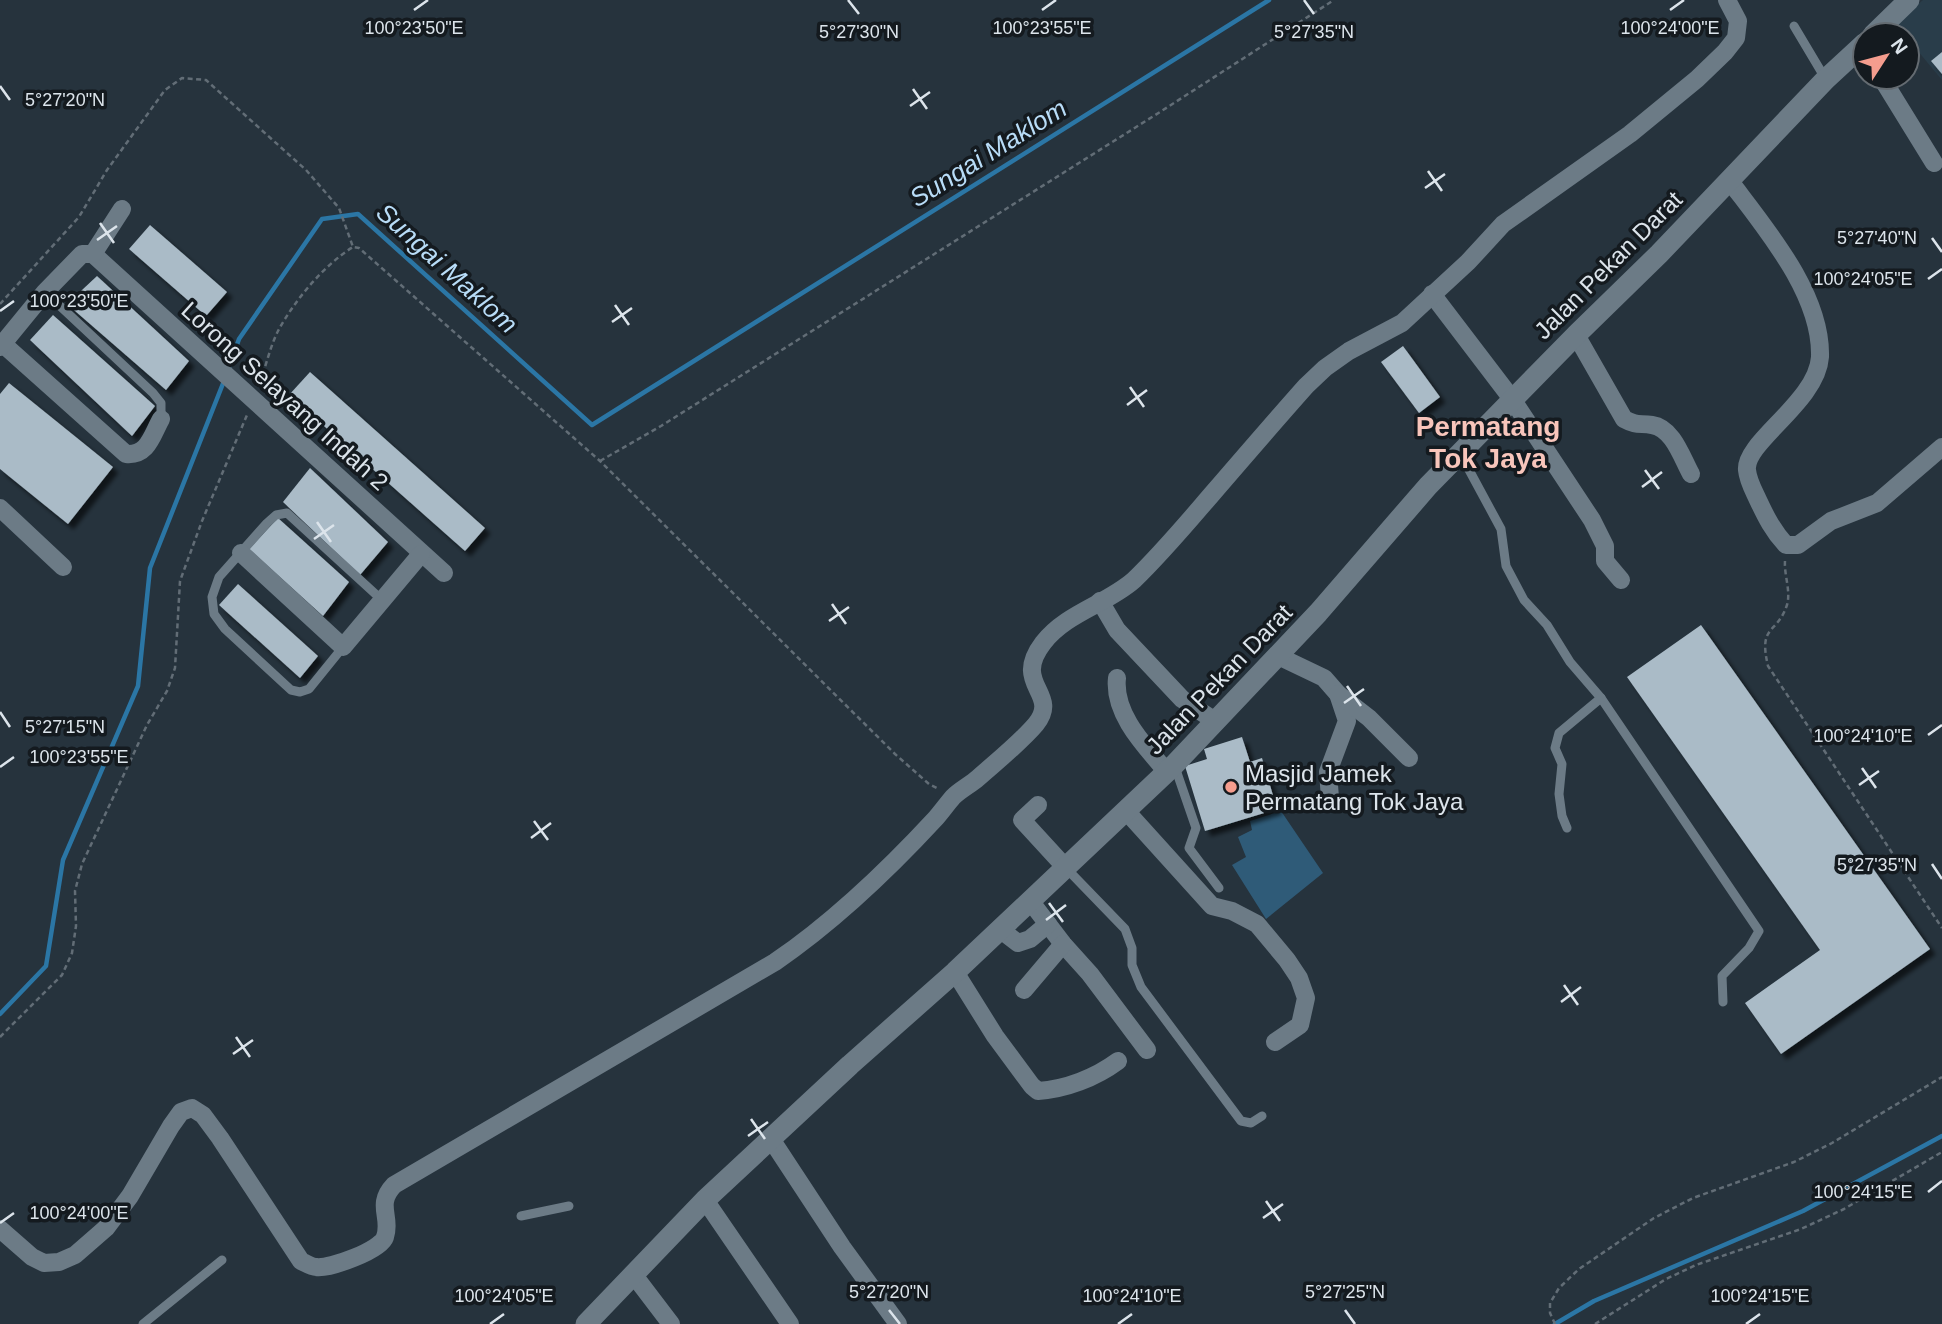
<svg xmlns="http://www.w3.org/2000/svg" width="1942" height="1324" font-family="Helvetica,sans-serif">
<defs>
<filter id="shadow"><feDropShadow dx="5.5" dy="5.5" stdDeviation="2" flood-color="#0009"/></filter>
</defs>
<rect width="100%" height="100%" fill="#26333d"/>
<!-- built -->
<path fill="#293d4a" d="M1923,0h19v80l-35,-42v-3h-3l-9,-11z"/>
<!-- green -->
<path fill="#2f5b78" d="M1281,811l42,62 -57,46 -34,-54 14,-8 -8,-20 14,-7 -2,-9z"/>
<g fill="none" stroke-linecap="round" stroke-linejoin="round">
<!-- stream -->
<g stroke="#2b76a5" stroke-width="4.5">
<path d="M228,370l11,-31 83,-120 36,-5 234,211 677,-425"/>
<path d="M0,1014l46,-48 17,-106 75,-174 12,-118 74,-187"/>
<path d="M1555,1324l39,-23 209,-90 139,-75"/>
</g>
</g>
<!-- building -->
<g fill="#aabbc7" filter="url(#shadow)">
<path d="M1942,52v22l-11,-13z"/>
<path d="M150,225l77,67 -21,24 -77,-67z"/>
<path d="M97,276l92,85 -23,29 -99,-86z"/>
<path d="M53,315l102,91 -23,30 -102,-96z"/>
<path d="M1403,346l37,51 -21,16 -38,-51z"/>
<path d="M310,372l175,156 -20,23 -176,-156z"/>
<path d="M9,383l104,84 -45,57 -68,-55v-75z"/>
<path d="M310,468l78,74 -28,33 -77,-73z"/>
<path d="M278,518l71,64 -26,34 -74,-67z"/>
<path d="M238,584l80,72 -18,22 -81,-73z"/>
<path d="M1701,625l229,324 -149,105 -36,-51 75,-53 -193,-273z"/>
<path d="M1242,737l8,25 12,-4 15,51 -72,22 -20,-65 22,-7 -3,-10z"/>
</g>
<g fill="none" stroke-linecap="round" stroke-linejoin="round">
<!-- path -->
<g stroke="#626d76" stroke-width="2.5" stroke-dasharray="5 3.5" stroke-linecap="butt">
<path d="M0,304l79,-87 28,-47 58,-80 17,-12 24,2 100,90 33,38 14,39 6,1 241,213 295,293 34,30 8,4"/>
<path d="M260,382c6,-16 10,-35 18,-51 16,-30 46,-66 75,-84"/>
<path d="M600,461l61,-35 499,-314 174,-112"/>
<path d="M1785,561c-1,14 6,30 2,44 -10,30 -29,19 -19,61l174,262"/>
<path d="M0,1037l62,-62 10,-22 4,-27 -1,-35 7,-27 65,-139 20,-34 8,-23 5,-87 22,-60 45,-106"/>
<path d="M1555,1324l-5,-11v-10l9,-15 20,-19 75,-51 39,-20 101,-36 38,-19 110,-66"/>
<path d="M1595,1324l71,-45 30,-14 105,-36 43,-20 98,-57"/>
</g>
<!-- lane -->
<g stroke="#6c7b86" stroke-width="9">
<path d="M1794,26l31,52"/>
<path d="M45,292l108,101 8,10v16"/>
<path d="M1461,455l40,74 5,37 18,34 23,25 23,37 31,36 158,233 -10,17 -27,28 1,26"/>
<path d="M343,647l-34,42 -9,3 -9,-2 -66,-61 -11,-15 -2,-17 7,-20 48,-54 9,-8 11,-2 95,87"/>
<path d="M1175,767l21,61 -7,20 30,40"/>
<path d="M1567,828l-5,-12 -3,-22 3,-30 -7,-16 4,-15 42,-35"/>
<path d="M1066,868l59,61 7,19v17l9,22 100,134 10,2 11,-7"/>
<path d="M521,1216l48,-10"/>
<path d="M143,1324l79,-64"/>
</g>
<!-- street -->
<g stroke="#6c7b86" stroke-width="18">
<path d="M1881,77l53,86"/>
<path d="M1729,180c36,48 93,114 91,177 -3,45 -76,85 -73,113 1,11 7,21 11,30 8,17 15,31 28,45h12l33,-24 46,-18 65,-56"/>
<path d="M93,254l351,319"/>
<path d="M1432,294l80,105 80,121 13,26v15l16,19"/>
<path d="M1576,335l48,84c13,7 15,4 28,6 21,3 30,33 39,49"/>
<path d="M3,344l123,110c22,2 26,-19 35,-35"/>
<path d="M0,347l45,-55 37,-38h11l29,-45"/>
<path d="M0,508l63,59"/>
<path d="M241,553l102,94 78,-93"/>
<path d="M1100,601l17,29 65,69 33,22"/>
<path d="M1278,656l46,22 14,16 9,27 -19,51 2,26"/>
<path d="M1117,678c-4,36 28,68 50,94"/>
<path d="M1338,694l31,24 40,40"/>
<path d="M1038,805l-16,15 44,48"/>
<path d="M1127,812l85,94 20,5 25,13 30,36 12,18 7,20 -6,27 -25,17"/>
<path d="M1031,902l32,42 27,30 57,76"/>
<path d="M1001,930l17,13 12,-4 18,-15"/>
<path d="M955,972l40,64 37,50 6,5c28,-2 57,-13 80,-30"/>
<path d="M1024,990l39,-46"/>
<path d="M771,1139l71,108 56,77"/>
<path d="M705,1200l85,124"/>
<path d="M0,1229l32,28 12,6 15,-1 16,-7 31,-27 24,-32 41,-70 10,-14 11,-4 11,7 17,23 81,123c4,2 11,6 15,6 14,2 65,-17 69,-30 7,-20 -10,-32 9,-52l381,-223c60,-41 112,-91 161,-144 6,-7 11,-14 17,-21 7,-7 17,-12 25,-19 18,-16 43,-36 58,-54 25,-31 -25,-39 7,-81 23,-30 64,-39 91,-63 28,-27 53,-57 78,-86 31,-36 62,-72 94,-108l19,-18 24,-17 53,-28 66,-61 35,-38 127,-90 67,-55 28,-27 11,-14 2,-17 -11,-21"/>
<path d="M633,1274l38,50"/>
</g>
<!-- secondary -->
<g stroke="#6c7b86" stroke-width="21">
<path d="M1873,35l36,-35"/>
<path d="M586,1324l119,-124 145,-135 105,-93 219,-207 144,-152 110,-127 148,-151 83,-81 167,-175 39,-36"/>
</g>
</g>
<!-- ticks -->
<path fill="none" stroke="#dce4eb" stroke-width="2.5" d="M848,0l11,14M1304,0l10,14M414,10l14,-10M1042,10l14,-10M1670,10l14,-10M0,86l10,14M913,89l14,20M910,106l20,-14M1428,171l14,20M1425,188l20,-14M100,223l14,20M1932,238l10,14M97,240l20,-14M1928,279l14,-10M615,305l14,20M0,311l14,-10M612,322l20,-14M1130,387l14,20M1127,405l20,-15M1645,470l14,19M1642,487l20,-15M317,522l14,20M314,539l20,-14M832,604l14,20M829,621l20,-14M1347,686l14,20M1344,703l20,-14M0,712l10,15M1928,735l14,-10M0,767l14,-10M1862,768l14,20M1859,785l20,-14M534,821l14,19M531,838l20,-15M1932,864l10,15M1049,903l14,19M1046,920l20,-15M1564,985l14,20M1561,1002l20,-15M236,1037l14,20M233,1054l20,-14M751,1119l14,20M748,1136l20,-14M1928,1192l14,-11M1266,1201l14,20M1263,1218l20,-14M0,1223l14,-10M889,1310l11,14M1345,1310l10,14M490,1324l14,-10M1118,1324l14,-10M1746,1324l14,-10"/>
<!-- markers -->
<circle fill="#f59d8e" stroke="#141a1f" stroke-width="2.5" cx="1231" cy="787" r="7"/>
<g text-anchor="middle" dominant-baseline="central" stroke-width="7" stroke-linejoin="round" paint-order="stroke">
<!-- street labels -->
<g font-size="24" fill="#dce4eb" stroke="#141a1f">
<text transform="translate(1608 265) rotate(-45)">Jalan Pekan Darat</text>
<text transform="translate(285 396) rotate(42)">Lorong Selayang Indah 2</text>
<text transform="translate(1219 679) rotate(-46)">Jalan Pekan Darat</text>
</g>
<!-- poi labels -->
<g font-size="24" fill="#dce4eb" stroke="#141a1f" text-anchor="start">
<text x="1245" y="773">Masjid Jamek<tspan x="1245" dy="28">Permatang Tok Jaya</tspan></text>
</g>
<!-- water labels -->
<g font-size="26" font-style="italic" fill="#b8dcf7" stroke="#141a1f">
<text transform="translate(988 153) rotate(-32)">Sungai Maklom</text>
<text transform="translate(447 268) rotate(42)">Sungai Maklom</text>
</g>
<!-- quarter labels -->
<g font-size="28" font-weight="bold" fill="#f8c5bb" stroke="#141a1f">
<text x="1488" y="426">Permatang<tspan x="1488" dy="32">Tok Jaya</tspan></text>
</g>
</g>
<g font-size="18" text-anchor="middle" fill="#dce4eb" stroke="#141a1f" stroke-width="7" stroke-linejoin="round" paint-order="stroke">
<text x="1042" y="34">100°23'55"E</text>
<text x="414" y="34">100°23'50"E</text>
<text x="1670" y="34">100°24'00"E</text>
<text x="859" y="38">5°27'30"N</text>
<text x="1314" y="38">5°27'35"N</text>
<text x="65" y="106">5°27'20"N</text>
<text x="1877" y="244">5°27'40"N</text>
<text x="1863" y="285">100°24'05"E</text>
<text x="79" y="307">100°23'50"E</text>
<text x="65" y="733">5°27'15"N</text>
<text x="1863" y="742">100°24'10"E</text>
<text x="79" y="763">100°23'55"E</text>
<text x="1877" y="871">5°27'35"N</text>
<text x="1863" y="1198">100°24'15"E</text>
<text x="79" y="1219">100°24'00"E</text>
<text x="889" y="1298">5°27'20"N</text>
<text x="1345" y="1298">5°27'25"N</text>
<text x="504" y="1302">100°24'05"E</text>
<text x="1132" y="1302">100°24'10"E</text>
<text x="1760" y="1302">100°24'15"E</text>
</g>
<!-- north arrow -->
<g transform="translate(1886 56) rotate(54)"><circle r="33" fill="#141a1f" stroke="#646b71" stroke-width="2"/>
<path d="M0-5L12 26L0 18L-12 26Z" fill="#f59d8e"/>
<text y="-10" font-size="19" font-weight="bold" text-anchor="middle" fill="#dce4eb">N</text>
</g>
</svg>
